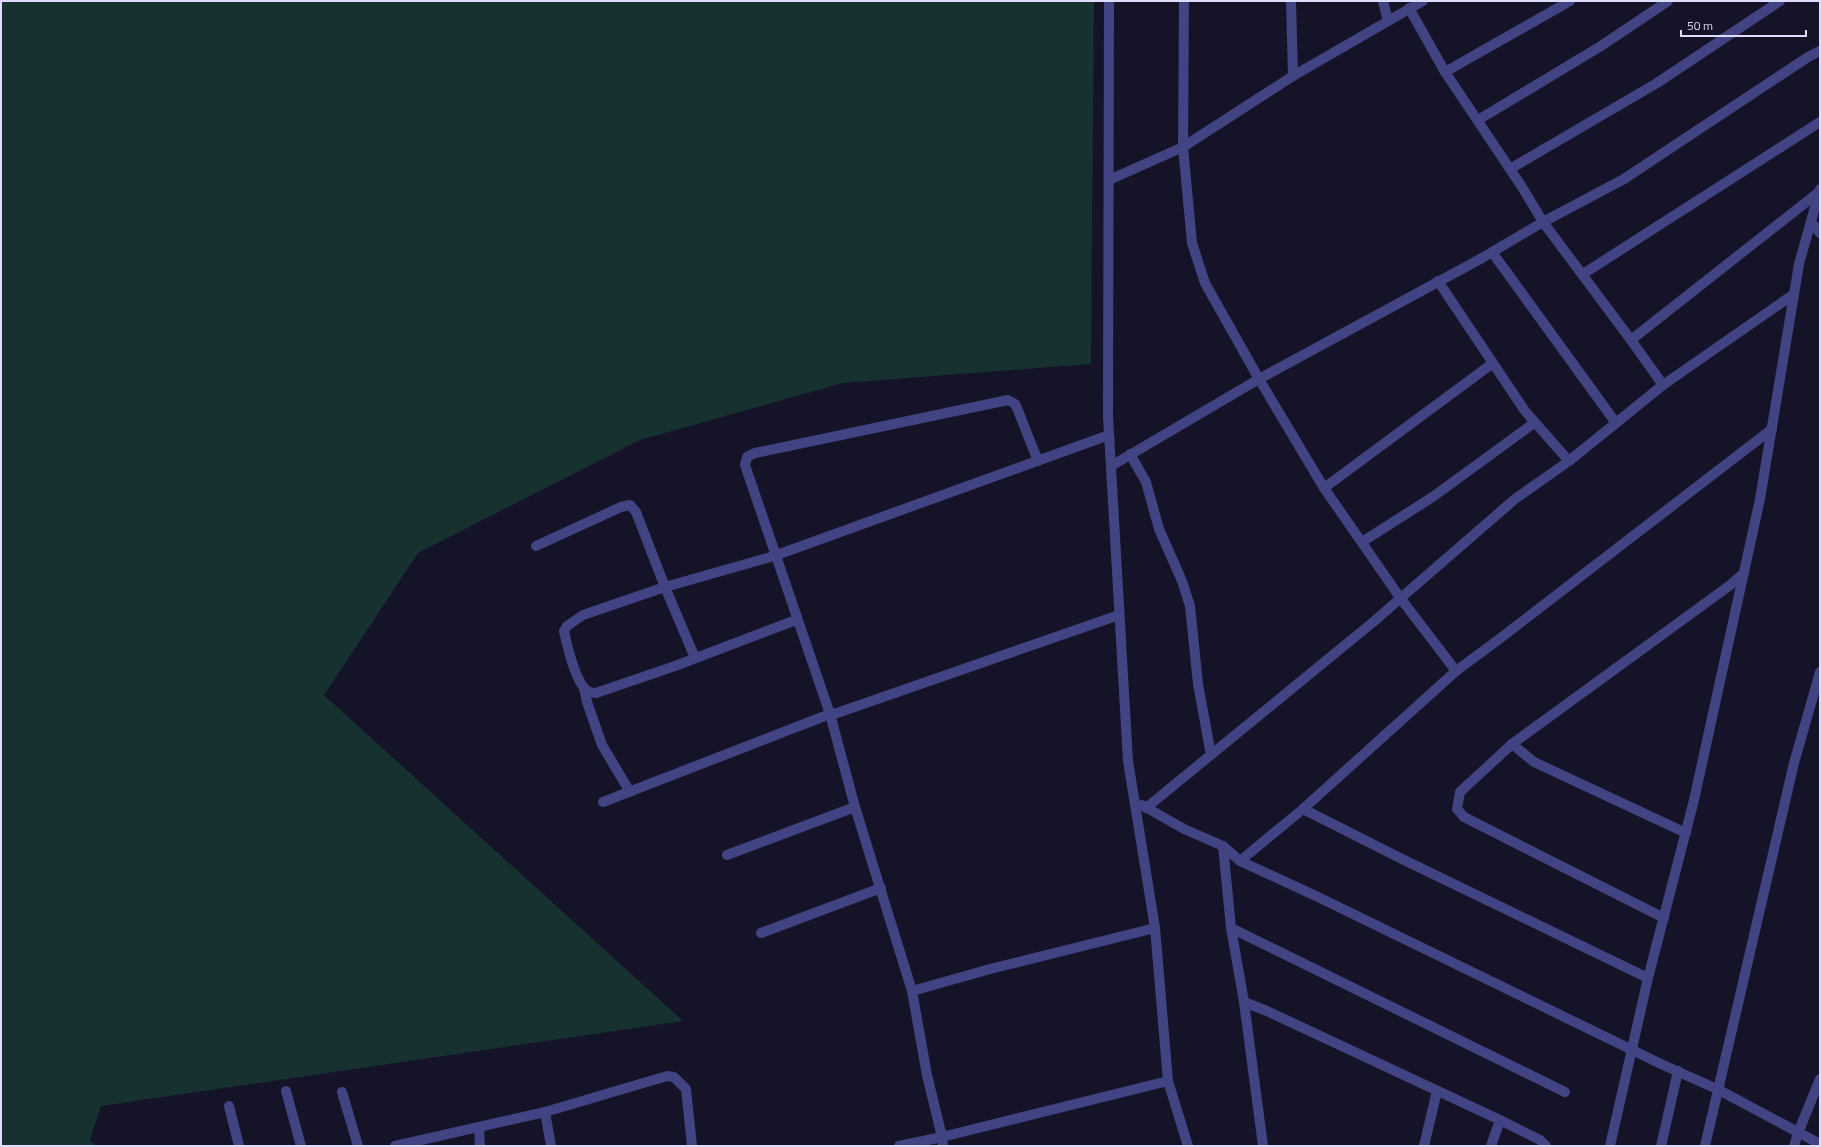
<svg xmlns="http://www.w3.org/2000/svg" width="1821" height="1147" font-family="'Titillium Web',sans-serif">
<rect width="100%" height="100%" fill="#151328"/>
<!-- green -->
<path fill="#16312f" d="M1,1h1093l-3,363 -248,19 -203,57 -222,113 -94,142 359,326 -582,85 -11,34 6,6h-95z"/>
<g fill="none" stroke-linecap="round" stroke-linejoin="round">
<!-- minor -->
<g stroke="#424382" stroke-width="10">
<path d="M1109,1l-1,415 20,345 27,167 13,153 20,65"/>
<path d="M1184,1l-1,146 9,96 13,40 54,96 65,109 77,111 55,72"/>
<path d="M1291,1l2,75"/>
<path d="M1383,1l5,20"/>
<path d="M1409,8l36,64 77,115 21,35 81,-43 184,-122 12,-6"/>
<path d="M1445,72l125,-71"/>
<path d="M1478,120l123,-74 67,-45"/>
<path d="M1510,169l147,-86 123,-82"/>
<path d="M1109,180l74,-33 110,-71 130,-75"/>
<path d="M1811,222l9,11"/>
<path d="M1492,252l124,171"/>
<path d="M1583,274l237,-152"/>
<path d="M1438,281l87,130 44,50"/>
<path d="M1631,340l188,-148"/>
<path d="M1663,385l131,-91"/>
<path d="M1130,454l16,28 13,47 23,52 8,25 8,78 13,71"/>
<path d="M1038,461l-21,-53 -2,-4 -7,-4 -253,53 -8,4 -2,8 85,249 25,93 57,184 15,84 15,62 226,-56"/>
<path d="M1111,466l148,-87 223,-121 61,-36 88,118 32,45 -94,76 -54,38 -143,124 -226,185"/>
<path d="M1324,488l169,-125"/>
<path d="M1362,542l72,-46 100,-73"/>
<path d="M536,546l85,-39 9,-2 6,7 29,75 30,71"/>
<path d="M796,620l-121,46 -79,27c-4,0 -8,-1 -11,-4 -10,-11 -18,-44 -21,-58l3,-5 16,-11 82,-28 109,-31 335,-121"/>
<path d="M584,688l3,14 15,43 28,47"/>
<path d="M1512,744l22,18 152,71"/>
<path d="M603,802l227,-88 7,-1 282,-98"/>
<path d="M1142,805l42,24 39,17 17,15 78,36 343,167 58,26 101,54"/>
<path d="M1303,809l99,50 246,119"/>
<path d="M1223,846l8,82 13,74 19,144"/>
<path d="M727,855l128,-48"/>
<path d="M1240,861l63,-52 153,-138 42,-31 274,-211"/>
<path d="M1664,918l-200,-101 -7,-8 3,-17 52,-48 217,-158 15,-13"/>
<path d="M1231,928l334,164"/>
<path d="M761,933l120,-45"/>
<path d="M912,991l78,-22 165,-41"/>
<path d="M1244,1002l23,9 233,109 40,20 6,6"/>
<path d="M286,1091l15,55"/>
<path d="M342,1092l16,54"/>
<path d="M229,1106l10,40"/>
<path d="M545,1112l6,34"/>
<path d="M479,1127l1,19"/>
<path d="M395,1146l150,-34 122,-36 7,1 12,12 6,57"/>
<path d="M899,1146l43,-9 1,9"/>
<path d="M1424,1146l13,-55"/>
<path d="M1491,1146l9,-26"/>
<path d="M1610,1146l38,-168 46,-178 66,-301 39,-235 21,-75"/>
<path d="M1661,1146l17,-75"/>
<path d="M1705,1146l89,-383 26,-91"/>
<path d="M1794,1146l4,-13 22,-54"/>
</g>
</g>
<!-- border -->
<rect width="1821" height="1147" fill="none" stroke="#dfddfc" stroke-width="4"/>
<!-- scale -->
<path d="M1681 30v6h125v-6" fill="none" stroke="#dfddfc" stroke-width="2"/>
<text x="1687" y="30" font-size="12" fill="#dfddfc" stroke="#151328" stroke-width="3" paint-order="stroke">50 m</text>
</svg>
